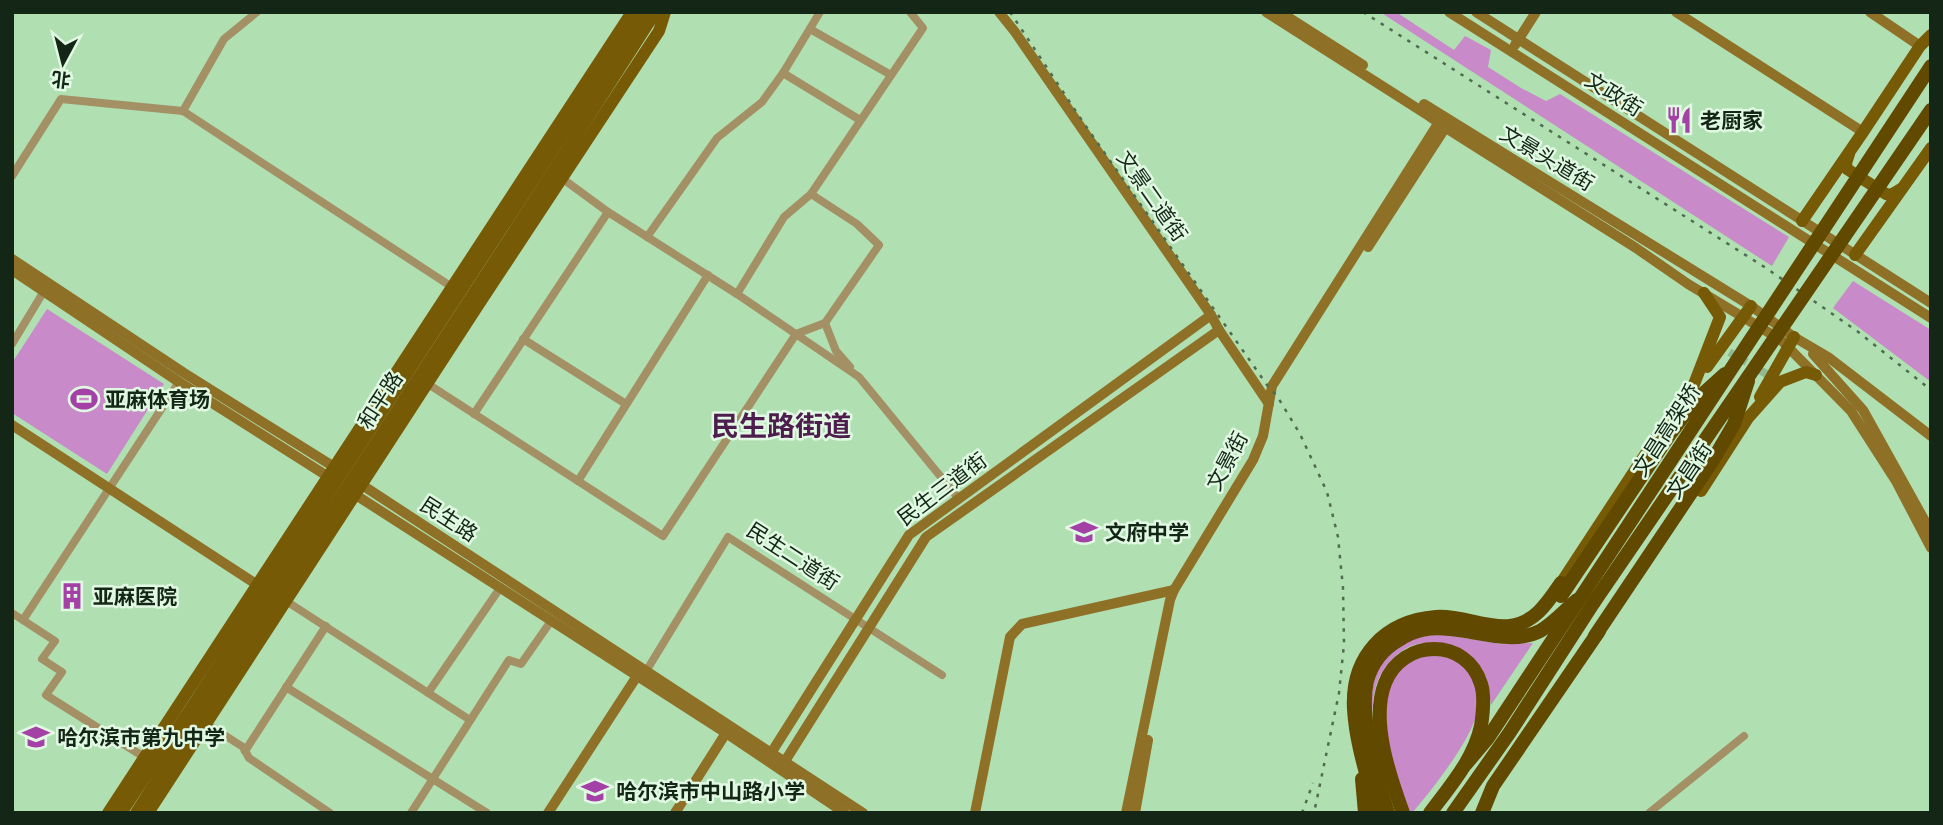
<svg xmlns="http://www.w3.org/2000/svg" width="1943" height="825" font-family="Inter,'Noto Sans SC',sans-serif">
<rect width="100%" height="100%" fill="#b0dfb2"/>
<!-- green -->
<g fill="#c88ac9">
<path d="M1380,12h16l58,38 11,-14 26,14 -3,17 33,21 25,13 14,-7 229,143 -17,29z"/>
<path d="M1853,281l78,49v52l-98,-74z"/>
<path d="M47,309l117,75 -57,90 -95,-61v-50z"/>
<path d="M1441,634l60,10 32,-1 -42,62c-2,-14 -3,-30 -13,-41 -7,-7 -21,-10 -30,-13 -6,-3 -14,-8 -21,-8 -23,-1 -45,22 -51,43 -3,9 -3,18 -4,27 -3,-33 8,-62 42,-75 8,-3 18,-3 27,-4z"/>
<path d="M1427,655c7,1 16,1 22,3 26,9 34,41 25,64 -11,28 -42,68 -62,91h-5l-18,-59 -4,-54 10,-25 6,-9z"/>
</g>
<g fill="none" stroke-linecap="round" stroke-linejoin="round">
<!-- street-tunnel -->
<path stroke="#91ba93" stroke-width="8" stroke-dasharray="8 4" stroke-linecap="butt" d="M1719,346l56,33"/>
<!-- street -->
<g stroke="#a49065" stroke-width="8">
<path d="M810,29l81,46"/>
<path d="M783,73l77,47"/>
<path d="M183,111l269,176"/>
<path d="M12,176l49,-77 122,12 41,-72 33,-27"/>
<path d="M563,179l45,33 129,82 122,83 100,122"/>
<path d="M811,194l112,-166 -13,-16"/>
<path d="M647,237l70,-99 45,-36 21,-29 37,-61"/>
<path d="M825,323l11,28 14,16"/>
<path d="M523,339l103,65"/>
<path d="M12,344l32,-53"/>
<path d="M428,384l235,152 133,-202 29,-11 54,-78 -22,-21 -46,-30 -27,23 -47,77"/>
<path d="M474,414l134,-202"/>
<path d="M578,481l130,-206"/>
<path d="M283,599l187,121"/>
<path d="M12,613l43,28 -13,18 20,13 -16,23 98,62"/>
<path d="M23,620l156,-238"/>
<path d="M645,673l83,-136 214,138"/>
<path d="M286,687l201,126"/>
<path d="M428,693l72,-105"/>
<path d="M207,724l36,23 6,11 81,55"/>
<path d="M245,751l81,-125"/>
<path d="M411,813l98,-153 12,4 30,-43"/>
<path d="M1649,813l95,-77"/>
</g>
<!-- secondary -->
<g stroke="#8e7027" stroke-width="10">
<path d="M999,12l16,20 196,283 8,15 50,74"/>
<path d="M1266,12l160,102 20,14 190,120 52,36 93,56 70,71 45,70 35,67"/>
<path d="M1280,12l83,53"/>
<path d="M1449,12l482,306"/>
<path d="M1476,12l455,291"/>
<path d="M1676,12l187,120"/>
<path d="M1870,12l50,34"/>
<path d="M1515,45l21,-33"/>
<path d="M1424,104l327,202 43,31 34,20 103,79"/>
<path d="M1368,247l81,-125"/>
<path d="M12,259l172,114 155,97"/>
<path d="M12,270l167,112 156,99"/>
<path d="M1813,354l50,56 68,122"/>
<path d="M12,425l250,163"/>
<path d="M356,481l507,332"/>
<path d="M348,490l378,243 119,80"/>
<path d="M768,758l141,-223 302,-220"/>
<path d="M782,766l144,-229 293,-207"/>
<path d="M548,813l89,-137"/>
<path d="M675,813l51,-80"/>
<path d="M975,813l35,-176 12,-13 152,-34"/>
<path d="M1126,813l44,-213 4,-10 79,-130 10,-24 9,-50 169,-267"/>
<path d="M1135,813l13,-73"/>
</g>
<!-- primary -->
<g stroke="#775a06" stroke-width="12">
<path d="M1849,154l-3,9 1,6 39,25 5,1 10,-6"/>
<path d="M1802,221l61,-89 57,-86 11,-11"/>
<path d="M1855,255l76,-107"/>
<path d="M1707,367l44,-61"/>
<path d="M1760,397l34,-60"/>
<path d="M1701,491l47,-73 32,-36 26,-10 10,3"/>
<path d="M1561,583l101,-154 31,-42 27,-70 -16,-24"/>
<path d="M108,813l524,-801"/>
<path d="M121,813l74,-111 141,-220 307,-470"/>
<path d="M136,813c169,-267 346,-528 515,-794l10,-7"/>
<path d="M148,813l329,-506 182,-276 6,-19"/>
</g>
<!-- highway -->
<g stroke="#614900" stroke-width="14">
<path d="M1561,596l109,-162 25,-33 30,-27"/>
<path d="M1595,636l118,-176 21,-36 14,-43"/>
<path d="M1362,779l3,34"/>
<path d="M1377,813c-9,-34 -21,-69 -23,-104 -3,-53 31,-88 82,-92 25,-2 50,12 74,9 25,-3 38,-24 51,-43"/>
<path d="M1388,813c-11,-34 -29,-97 -21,-132 5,-18 16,-32 32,-41 16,-11 32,-13 51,-11 28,2 63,16 90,2 13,-7 26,-22 37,-31"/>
<path d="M1403,813c-13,-36 -33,-92 -18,-130 17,-45 82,-46 96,1 4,12 2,29 0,42 -7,33 -31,60 -51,87"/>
<path d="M1453,813l57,-81 84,-130"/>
<path d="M1482,813l11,-27 106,-155"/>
</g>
<!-- rail -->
<g stroke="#4f6c51" stroke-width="2.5" stroke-dasharray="3.5 7" stroke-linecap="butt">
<path d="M1010,12l75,113 182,260 10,11 23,38 27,58 11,45 5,51 1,56 -5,49 -25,120"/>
<path d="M1363,12l403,256 91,63 74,59"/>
<path d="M1302,813l11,-30"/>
</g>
<!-- highway-bridge -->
<g stroke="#614900" stroke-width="14">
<path d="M1594,602l337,-492"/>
<path d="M1466,764l22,-26 443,-672"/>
</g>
</g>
<!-- icons -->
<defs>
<symbol id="restaurant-bare" viewBox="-9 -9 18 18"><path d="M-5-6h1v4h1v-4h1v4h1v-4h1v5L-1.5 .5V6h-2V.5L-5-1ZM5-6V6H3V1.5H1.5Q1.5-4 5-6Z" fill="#a341a7" stroke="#e1f9e2" stroke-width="2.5" paint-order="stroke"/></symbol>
<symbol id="stadium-bare" viewBox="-9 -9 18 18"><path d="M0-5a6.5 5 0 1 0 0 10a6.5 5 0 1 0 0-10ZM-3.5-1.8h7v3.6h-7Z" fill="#a341a7" stroke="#e1f9e2" stroke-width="2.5" paint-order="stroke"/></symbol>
<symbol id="school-bare" viewBox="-9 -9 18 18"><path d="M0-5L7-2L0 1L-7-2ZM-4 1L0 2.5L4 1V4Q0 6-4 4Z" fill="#a341a7" stroke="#e1f9e2" stroke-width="2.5" paint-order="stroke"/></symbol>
<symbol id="building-bare" viewBox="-9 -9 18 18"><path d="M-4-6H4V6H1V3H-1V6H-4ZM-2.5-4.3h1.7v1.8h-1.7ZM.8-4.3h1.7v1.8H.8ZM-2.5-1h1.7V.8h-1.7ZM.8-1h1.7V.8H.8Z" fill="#a341a7" stroke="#e1f9e2" stroke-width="2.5" paint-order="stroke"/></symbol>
</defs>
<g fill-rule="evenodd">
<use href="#restaurant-bare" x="1660" y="101" width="38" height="38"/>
<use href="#stadium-bare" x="65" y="380" width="38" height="38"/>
<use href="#school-bare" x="1065" y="513" width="38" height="38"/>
<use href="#building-bare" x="53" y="577" width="38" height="38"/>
<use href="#school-bare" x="17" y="718" width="38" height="38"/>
<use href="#school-bare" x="576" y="772" width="38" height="38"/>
</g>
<g text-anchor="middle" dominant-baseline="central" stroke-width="5" stroke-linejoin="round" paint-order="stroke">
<!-- street labels -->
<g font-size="21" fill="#142616" stroke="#e1f9e2">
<text transform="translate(1614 94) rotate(32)">文政街</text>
<text transform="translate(1547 158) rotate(31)">文景头道街</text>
<text transform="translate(1152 196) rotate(55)">文景二道街</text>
<text transform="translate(380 400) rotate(-57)">和平路</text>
<text transform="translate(1666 430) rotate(-57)">文昌高架桥</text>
<text transform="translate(1227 461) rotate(-62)">文景街</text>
<text transform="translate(1689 470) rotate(-56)">文昌街</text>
<text transform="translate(942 489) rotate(-37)">民生三道街</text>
<text transform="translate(449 519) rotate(33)">民生路</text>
<text transform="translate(793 556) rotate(33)">民生二道街</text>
</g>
<!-- poi labels -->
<g font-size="21" font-weight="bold" fill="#142616" stroke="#e1f9e2" text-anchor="start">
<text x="1700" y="120">老厨家</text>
<text x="105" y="399">亚麻体育场</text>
<text x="1105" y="532">文府中学</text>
<text x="93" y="596">亚麻医院</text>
<text x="57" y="737">哈尔滨市第九中学</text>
<text x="616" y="791">哈尔滨市中山路小学</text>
</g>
<!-- district labels -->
<g font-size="28" font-weight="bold" fill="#4d1d4e" stroke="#e1f9e2">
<text x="781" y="426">民生路街道</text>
</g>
</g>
<!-- border -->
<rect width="1943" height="825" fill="none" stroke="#142616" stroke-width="28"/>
<!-- north arrow -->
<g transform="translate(63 63) rotate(187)" stroke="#e1f9e2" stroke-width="5" paint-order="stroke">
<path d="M0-5L12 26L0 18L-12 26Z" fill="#142616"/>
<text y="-10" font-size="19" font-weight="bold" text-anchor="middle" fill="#142616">北</text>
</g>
</svg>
